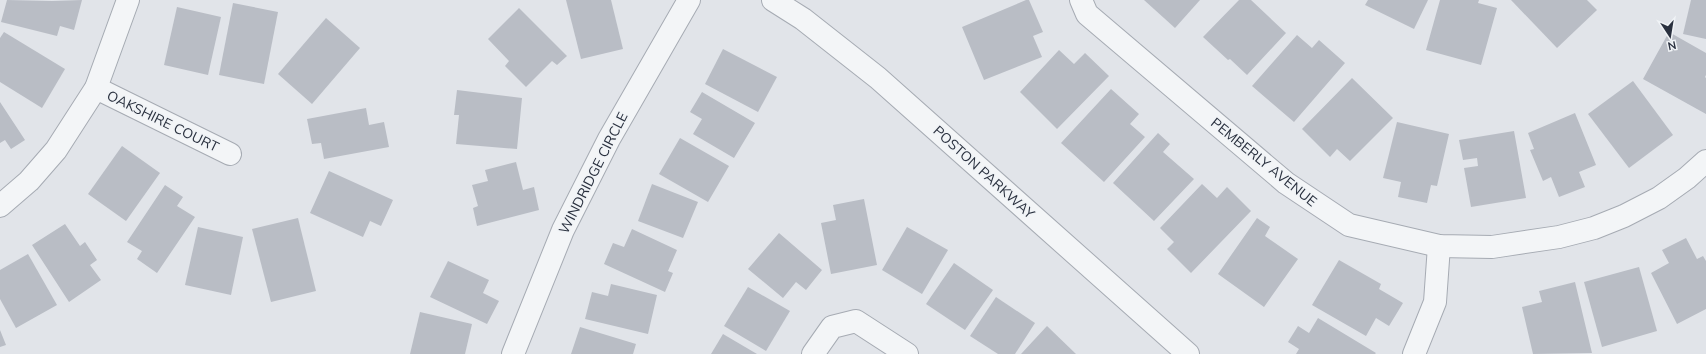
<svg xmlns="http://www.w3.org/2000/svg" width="1706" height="354" font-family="Mulish,sans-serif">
<rect width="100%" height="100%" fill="#e1e4e9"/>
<!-- building -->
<g fill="#b9bdc5">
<path d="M7,0l45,1 30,-1 -8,30 -14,-4 -3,10 -56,-14z"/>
<path d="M566,0h45l12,49 -42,10z"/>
<path d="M1026,0h3l14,32 -10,4 9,21 -58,23 -22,-53z"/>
<path d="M1144,0h56l-25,28z"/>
<path d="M1239,0h12l35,33 -39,42 -17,-16 -2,1 -25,-23z"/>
<path d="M1368,0h60l-14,29 -49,-24z"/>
<path d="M1440,0h39l-1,3 19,5 -16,57 -55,-15z"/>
<path d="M1511,0h76l10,10 -40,38z"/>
<path d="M1691,0h15v39l-23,-5z"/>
<path d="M233,3l45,9 -14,72 -45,-9z"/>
<path d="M177,7l44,10 -13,58 -44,-10z"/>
<path d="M519,8l48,48 -10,9 -5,-4 -26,26 -21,-21 4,-5 -21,-22z"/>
<path d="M326,18l34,30 -48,56 -34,-30z"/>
<path d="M4,32l61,37 -23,39 -42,-26v-44z"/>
<path d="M1669,32l37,21v22l-1,2 1,1v36l-63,-35z"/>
<path d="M1297,35l15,13 7,-8 26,23 -51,59 -42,-36z"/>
<path d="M723,49l54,28 -19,35 -53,-28z"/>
<path d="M1059,50l15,14 11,-11 24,23 -52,53 -37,-37z"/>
<path d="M1352,78l41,40 -43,43 -13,-12 -7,8 -28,-28z"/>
<path d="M1633,81l40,54 -44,33 -41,-54z"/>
<path d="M1111,89l28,25 -9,10 15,13 -41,45 -43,-39z"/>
<path d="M457,90l65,8 -5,51 -61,-5 3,-29h-5z"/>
<path d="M702,92l53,31 -21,35 -41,-24 9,-15 -12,-7z"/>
<path d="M0,102l25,38 -14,9 -6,-9 -5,3z"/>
<path d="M366,108l3,17 15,-3 5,25 -65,12 -3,-16 -9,1 -5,-25z"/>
<path d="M1575,113l21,52 -17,7 6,15 -26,10 -8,-20 -8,4 -13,-31 4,-1 -6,-16z"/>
<path d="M1397,122l52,12 -12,52 -6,-1 -4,18 -29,-6 3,-15 -18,-4z"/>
<path d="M1514,131l12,67 -55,9 -7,-39 14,-2 -1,-8 -14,2 -4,-20z"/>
<path d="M1158,133l12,11 -7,8 31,27 -40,42 -41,-38z"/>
<path d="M680,138l49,28 -21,36 -49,-28z"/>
<path d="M122,146l38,27 -34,48 -38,-27z"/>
<path d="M516,162l7,28 11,-3 5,23 -62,16 -4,-18 5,-2 -6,-21 16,-4 -3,-11z"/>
<path d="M329,171l64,29 -12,26 -11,-5 -7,16 -53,-24z"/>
<path d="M652,184l46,18 -15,36 -45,-17z"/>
<path d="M1202,184l15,14 10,-11 24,24 -60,62 -24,-24 7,-7 -14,-14z"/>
<path d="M165,185l18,12 -6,9 18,11 -38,56 -20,-14 5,-8 -15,-9z"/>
<path d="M864,199l13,66 -46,9 -10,-51 15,-3 -3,-15z"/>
<path d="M298,218l18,73 -45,11 -19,-73z"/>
<path d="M1257,218l13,9 -5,9 33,23 -34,48 -46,-33z"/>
<path d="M65,224l15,22 5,-4 12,18 -7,5 11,15 -32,22 -37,-57z"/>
<path d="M198,227l45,10 -12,58 -46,-10z"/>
<path d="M907,227l41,23 -26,44 -40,-24z"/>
<path d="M632,229l45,21 -9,21 5,2 -8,19 -61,-28 9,-21 11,4z"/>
<path d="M779,233l43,37 -16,20 -10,-8 -13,16 -35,-29z"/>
<path d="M1686,238l11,21 6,-3 3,5v48l-29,15 -26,-51 18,-10 -7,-13z"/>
<path d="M28,254l29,51 -41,23 -16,-29v-29z"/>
<path d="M1339,260l42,24 -2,5 24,14 -14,23 -13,-8 -10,18 -54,-31z"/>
<path d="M448,261l41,19 -6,13 16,8 -12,23 -57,-27z"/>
<path d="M954,263l39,27 -28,40 -39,-26z"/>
<path d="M1639,267l18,64 -55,16 -18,-65z"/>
<path d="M1575,282l17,71 -59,1 -11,-47 20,-5 -3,-11z"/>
<path d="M611,284l46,11 -9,39 -63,-15 7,-27 16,4z"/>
<path d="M748,287l42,24 -24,40 -42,-25z"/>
<path d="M996,297l39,26 -20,31h-17l-28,-18z"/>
<path d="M420,312l52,12 -7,30h-55z"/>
<path d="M1318,318l58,35 -1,1h-79l3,-5 -11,-7 10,-16 11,7z"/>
<path d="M1047,326l29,28h-55z"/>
<path d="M580,327l56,17 -3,10h-62z"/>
<path d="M0,330l6,15 -6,2z"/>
<path d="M723,334l34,20h-46z"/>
</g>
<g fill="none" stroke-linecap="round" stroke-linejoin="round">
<defs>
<g id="minor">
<path d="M1081,0l6,14 199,169 63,42 90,21 53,1 67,-10 35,-9 30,-12 35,-18 28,-20 19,-17"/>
<path d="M96,88l134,66"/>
<path d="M0,206l29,-25 27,-31 40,-62 32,-88"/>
<path d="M513,354l50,-124 46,-91 80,-139"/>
<path d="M813,354l19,-27 24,-6 51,33"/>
<path d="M1414,354l21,-52 4,-56"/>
</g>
<path id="tertiary" d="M773,0l30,19 75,59 310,276"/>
</defs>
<!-- minor casing -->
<use href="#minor" stroke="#a6abb3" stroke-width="24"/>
<!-- tertiary casing -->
<use href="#tertiary" stroke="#a6abb3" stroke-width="24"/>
<!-- minor -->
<use href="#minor" stroke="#f3f5f7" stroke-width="22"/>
<!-- tertiary -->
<use href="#tertiary" stroke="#f3f5f7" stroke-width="22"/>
</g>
<g text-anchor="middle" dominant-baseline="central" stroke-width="3" stroke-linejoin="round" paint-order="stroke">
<!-- street labels -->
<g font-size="14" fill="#2a313f" stroke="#f0f3f6">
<text transform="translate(163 121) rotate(26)">OAKSHIRE COURT</text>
<text transform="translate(1264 162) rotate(39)">PEMBERLY AVENUE</text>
<text transform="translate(984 172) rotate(42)">POSTON PARKWAY</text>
<text transform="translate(593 173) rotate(-63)">WINDRIDGE CIRCLE</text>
</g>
</g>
<!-- north arrow -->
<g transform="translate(1670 36) rotate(168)" stroke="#f0f3f6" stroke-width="3" paint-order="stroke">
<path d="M0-3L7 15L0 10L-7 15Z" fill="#2a313f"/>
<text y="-6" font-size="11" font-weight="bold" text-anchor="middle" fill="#2a313f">N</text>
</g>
</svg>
